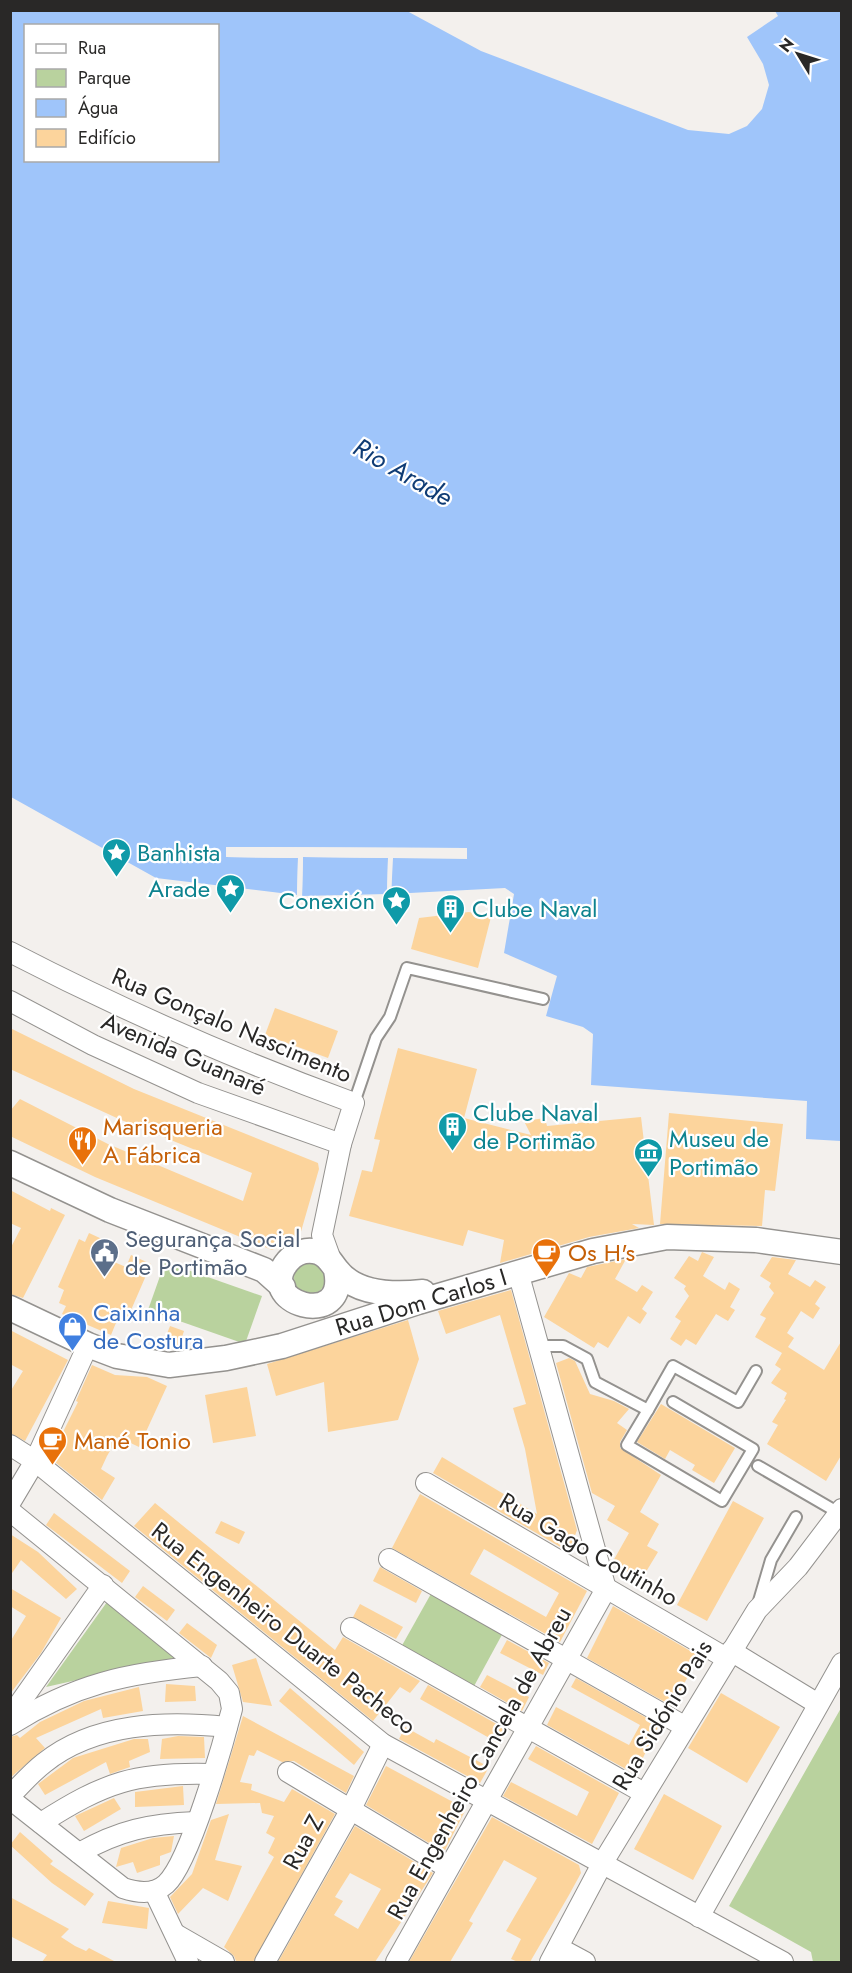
<svg xmlns="http://www.w3.org/2000/svg" width="852" height="1973" font-family="Jost,sans-serif">
<rect width="100%" height="100%" fill="#f3f0ed"/>
<!-- green -->
<g fill="#b9d29e">
<circle cx="310" cy="1278" r="16"/>
<path d="M165,1262l97,34 -17,48 -97,-34z"/>
<path d="M432,1592l72,39 -31,57 -73,-39z"/>
<path d="M107,1602l72,55 -133,30z"/>
<path d="M841,1708v254h-28l-2,-10 -82,-46z"/>
</g>
<!-- water -->
<g fill="#9fc5fa" fill-rule="evenodd">
<path d="M11,11h396l74,40 207,79 41,4 18,-8 15,-17 7,-24 -6,-21 -16,-27 31,-21 -3,-5h66v1130l-35,-2 1,-38 -216,-16 2,-51 -10,-7 -37,-11 11,-40 -53,-23 10,-59 -9,-6 -114,6 1,-36h74v-10l-239,-1 -1,10 72,1 -1,37 -141,-17 -145,-81zM26,26h192v134h-192z"/>
<path d="M303,857l85,1 -1,36 -85,2z"/>
</g>
<!-- pier -->
<path fill="#f3f0ed" fill-rule="evenodd" d="M226,847l241,1v11l-74,-1 -2,39h-4l1,-39 -85,-1 -1,42 -5,-1 1,-40 -72,-1zM229,850l235,1v4l-163,1 -72,-2z"/>
<!-- building -->
<g fill="#fcd49c" fill-rule="evenodd">
<path d="M469,912l22,5 -13,51 -67,-19 8,-31z"/>
<path d="M275,1008l63,23 -10,27 -63,-23z"/>
<path d="M10,1028l124,61 184,74 1,6 -19,66 -28,15 -177,-73 -85,-41v-25l10,-12 88,45 135,57 9,-28 -133,-54 -109,-50z"/>
<path d="M398,1048l79,21 -13,49 67,17 -7,-14 21,-3 2,8 94,-9 13,108 -22,-1 7,4 -50,9 -89,26 4,-23 -36,-10 -5,16 -114,-30 13,-46 10,2 8,-32 -6,-1z"/>
<path d="M669,1113l114,11 -8,67 -10,-1 -3,36 -102,-2z"/>
<path d="M10,1190l40,21 1,-3 14,7 -42,83 -13,-4v-45l11,-21 -11,-5z"/>
<path d="M89,1233l13,6 -7,15 31,13 5,-12 20,9 -23,53 -8,-4 -9,22 -49,-21 4,-8 -7,-3 5,-13 -6,-3 21,-48 6,3z"/>
<path d="M702,1252l12,5 -11,19 22,14 4,-8 11,7 -10,18 5,3 -7,11 -12,-7 -20,31 -10,-6 -5,7 -11,-7 11,-18 -6,-4 14,-21 -5,-7 2,-3 -12,-8 15,-22 9,5z"/>
<path d="M772,1257l24,3 -8,14 22,13 5,-7 11,7 -11,17 5,4 -7,11 -12,-8 -14,22 7,5 -6,9 36,23 18,-30v114l-16,27 -59,-37 11,-19 -6,-3 14,-22 -2,-1 3,-6 -16,-10 10,-14 -6,-4 7,-12 -27,-16 11,-19 -6,-3 14,-22 -5,-6 2,-4 -11,-7z"/>
<path d="M626,1259l-11,20 22,13 5,-7 11,7 -11,17 5,4 -7,11 -12,-8 -20,32 -10,-6 -4,6 -50,-31 25,-44 12,5 6,-11z"/>
<path d="M511,1290l66,240 -8,22 -136,-79 9,-16 95,57 -12,-65 -12,-41 13,-4 -26,-89 -54,19 -8,-23z"/>
<path d="M408,1320l11,39 -21,61 -70,12 -4,-50 -48,14 -9,-32z"/>
<path d="M170,1326l14,5 -6,18 -15,-5z"/>
<path d="M10,1330l58,30 -43,81 -15,-8v-41l13,-21 -13,-7z"/>
<path d="M569,1358l6,3 15,33 24,7 15,8 -12,14 10,7 -7,12v6l41,27 -21,37 19,12 -12,22 11,6 -17,28 -29,-17 17,-30 -22,-13 8,-14 -23,-13 -36,-130z"/>
<path d="M92,1365l23,10 32,2 20,9 -28,61 -21,-10 -11,19 -6,13 14,9 -13,22 -52,-42 28,-56 -2,-1z"/>
<path d="M247,1387l9,49 -43,7 -8,-48z"/>
<path d="M661,1404l74,44 -21,35 -22,-13 3,-5 -25,-15 -5,9 -28,-17z"/>
<path d="M420,1494l167,97 -27,51 -168,-94zM484,1549l75,44 -13,24 -76,-43z"/>
<path d="M733,1501l31,17 -57,103 -30,-16z"/>
<path d="M155,1503l180,147 8,-13 77,44 -10,12 -10,-6 -27,34 -239,-195z"/>
<path d="M54,1513l76,58 -8,12 -76,-58z"/>
<path d="M221,1521l24,11 -6,12 -24,-11z"/>
<path d="M10,1534l28,18 39,37 -11,10 -45,-39 -11,16z"/>
<path d="M380,1567l42,24 -6,12 -43,-22z"/>
<path d="M143,1586l32,24 -8,11 -32,-24z"/>
<path d="M10,1588l51,30 -20,35 -31,41v-52l16,-26 -16,-10z"/>
<path d="M360,1604l43,23 -7,12 -43,-22z"/>
<path d="M613,1606l86,50 -27,50 -85,-48z"/>
<path d="M187,1623l30,22 -6,13 -32,-25z"/>
<path d="M507,1640l42,23 -6,12 -43,-22z"/>
<path d="M256,1658l16,48 -29,-4 -11,-37z"/>
<path d="M487,1675l42,22 -7,14 -42,-24z"/>
<path d="M576,1678l83,47 -23,47h-5l-84,-47 9,-18 73,38 11,-20 -69,-38z"/>
<path d="M166,1684l29,2 1,15 -31,1z"/>
<path d="M428,1685l79,45 -7,14 -80,-45z"/>
<path d="M139,1687l4,24 -40,7 -2,-9 -65,29 9,10 -35,30v-41l7,-2 3,3 20,-16 44,-21z"/>
<path d="M290,1688l74,64 -10,13 -75,-64z"/>
<path d="M721,1693l59,34 -33,56 -59,-35z"/>
<path d="M243,1716l111,60 -8,17 -52,-32 -12,1 -25,-12 -3,6 -5,-1 -9,27 12,2 -1,6 33,12 8,-13 43,25 -82,148 -17,-1 -2,-5 -10,-9 50,-90 -6,-4 7,-15 -9,-5 8,-17 -12,-3 -2,-10 -44,1z"/>
<path d="M405,1727l29,16 2,-4 53,28 -9,16 -81,-44z"/>
<path d="M178,1736l26,1 1,21 -45,1 2,-20z"/>
<path d="M134,1739h14l2,13 -21,9 1,6 -20,7 -4,-12 -61,33 -7,-11 35,-26z"/>
<path d="M536,1746l83,47 -27,51 -89,-48 8,-14 66,34 12,-24 -61,-33z"/>
<path d="M386,1766l80,43 -22,43 -78,-47z"/>
<path d="M183,1786l1,19 -49,2v-15z"/>
<path d="M664,1794l58,32 -29,54 -59,-31z"/>
<path d="M114,1798l7,11 -37,22 -9,-15z"/>
<path d="M229,1814l-14,46 27,6 -14,35 -25,-13 -25,26 -8,-17 22,-23 19,-54z"/>
<path d="M492,1817l87,48 2,8 -12,22 -39,67h-12l-7,-3 10,-20 -15,-8 31,-53 -33,-18 -35,61 4,2 -23,39h-41z"/>
<path d="M355,1826l78,47 -58,89h-97zM350,1873l31,16 -23,40 -24,-14 9,-14 -8,-4z"/>
<path d="M20,1832l33,29 -3,3 44,30 -9,12 -33,-23 -42,-38z"/>
<path d="M174,1836l-3,16 -11,4v9l-23,8 -4,-11 -17,5 5,-19 32,-10z"/>
<path d="M10,1897l59,32 -8,8 14,9 11,5 3,-3 27,14h-74l5,-7 -37,-19z"/>
<path d="M108,1901l41,7 -2,21 -45,-6z"/>
</g>
<g fill="none" stroke-linecap="round" stroke-linejoin="round">
<defs>
<g id="service">
<path d="M354,1103l22,-65 14,-21 17,-49 136,31"/>
<path d="M538,1346h25l24,13 8,23 53,28 25,-44 65,36 18,-31"/>
<path d="M648,1410l-21,35 95,56 31,-52 -80,-47"/>
<path d="M758,1466l81,47"/>
<path d="M759,1601l12,-41 25,-43"/>
</g>
<g id="minor">
<path d="M10,952c112,58 226,108 344,151l-13,41 -19,91 9,25"/>
<path d="M10,1001l83,44 105,48 143,51"/>
<path d="M10,1445l25,16 348,283 400,218"/>
<path d="M426,1483l300,175"/>
<path d="M10,1503l25,-42 53,-116"/>
<path d="M10,1511l209,170 10,12 3,16c-9,35 -42,153 -66,175 -12,11 -28,9 -43,4l-113,-89"/>
<path d="M389,1559l295,167"/>
<path d="M351,1628l293,165"/>
<path d="M731,1651l87,53"/>
<path d="M10,1717l93,-132"/>
<path d="M10,1725c65,-41 117,-52 192,-59"/>
<path d="M288,1772l160,96"/>
<path d="M10,1796c11,-11 21,-23 34,-33 51,-41 122,-42 183,-36"/>
<path d="M41,1823c64,-41 94,-51 170,-49"/>
<path d="M79,1853c41,-23 70,-29 117,-31"/>
<path d="M154,1891l34,71"/>
<path d="M699,1917l143,-254"/>
<path d="M177,1935l47,27"/>
<path d="M559,1948l26,14"/>
<path d="M265,1962l85,-151 33,-67"/>
<path d="M396,1962l210,-373 -88,-317"/>
<path d="M550,1962l52,-98 155,-254 41,-43 44,-58"/>
</g>
<g id="tertiary">
<path d="M10,1163l100,47 154,60 19,17"/>
<path d="M336,1270c13,62 -84,33 -48,-9 8,-9 19,-12 30,-9 10,3 13,11 19,18 19,25 58,25 86,22"/>
<path d="M10,1308l78,37 29,11 52,9 57,-7 56,-12 136,-44 175,-51 74,-14 89,3 86,12"/>
</g>
</defs>
<!-- service casing -->
<use href="#service" stroke="#94928f" stroke-width="14"/>
<!-- minor casing -->
<use href="#minor" stroke="#94928f" stroke-width="22"/>
<!-- tertiary casing -->
<use href="#tertiary" stroke="#94928f" stroke-width="27"/>
<!-- service -->
<use href="#service" stroke="#fff" stroke-width="10"/>
<!-- minor -->
<use href="#minor" stroke="#fff" stroke-width="20"/>
<!-- tertiary -->
<use href="#tertiary" stroke="#fff" stroke-width="24"/>
</g>
<!-- icons -->
<defs>
<symbol id="sight-pin" viewBox="-11 -11 22 30"><path d="M0 17L-7.5 6A9.5 9.5 0 1 1 7.5 6Z" fill="#0f9aa8" stroke="#fff"/><path d="M0-6L1.8-2.2L6-1.7L2.9 1.2L3.7 5.4L0 3.3L-3.7 5.4L-2.9 1.2L-6-1.7L-1.8-2.2Z" fill="#fff"/></symbol>
<symbol id="building-pin" viewBox="-11 -11 22 30"><path d="M0 17L-7.5 6A9.5 9.5 0 1 1 7.5 6Z" fill="#0f9aa8" stroke="#fff"/><path d="M-4-6H4V6H1V3H-1V6H-4ZM-2.5-4.3h1.7v1.8h-1.7ZM.8-4.3h1.7v1.8H.8ZM-2.5-1h1.7V.8h-1.7ZM.8-1h1.7V.8H.8Z" fill="#fff"/></symbol>
<symbol id="restaurant-pin" viewBox="-11 -11 22 30"><path d="M0 17L-7.5 6A9.5 9.5 0 1 1 7.5 6Z" fill="#e8710a" stroke="#fff"/><path d="M-5-6h1v4h1v-4h1v4h1v-4h1v5L-1.5 .5V6h-2V.5L-5-1ZM5-6V6H3V1.5H1.5Q1.5-4 5-6Z" fill="#fff"/></symbol>
<symbol id="museum-pin" viewBox="-11 -11 22 30"><path d="M0 17L-7.5 6A9.5 9.5 0 1 1 7.5 6Z" fill="#0f9aa8" stroke="#fff"/><path d="M0-6L6-3V-2H-6V-3ZM-5-1h2V3h-2ZM-1-1h2V3h-2ZM3-1h2V3H3ZM-6 4H6V6H-6Z" fill="#fff"/></symbol>
<symbol id="civic-pin" viewBox="-11 -11 22 30"><path d="M0 17L-7.5 6A9.5 9.5 0 1 1 7.5 6Z" fill="#5c6f8a" stroke="#fff"/><path d="M-.6-6.5H3V-4.5H.6V-3L4-1V1h2V6H-6V1h2V-1L-.6-3ZM-1.2 2.5V6h2.4V2.5Z" fill="#fff"/></symbol>
<symbol id="cafe-pin" viewBox="-11 -11 22 30"><path d="M0 17L-7.5 6A9.5 9.5 0 1 1 7.5 6Z" fill="#e8710a" stroke="#fff"/><path d="M-5.5-4.5H6V0H3Q3 3.5 0 3.5H-2.5Q-5.5 3.5-5.5 0ZM3-3.2v2h1.7v-2ZM-6 4.5H4V6H-6Z" fill="#fff"/></symbol>
<symbol id="shop-pin" viewBox="-11 -11 22 30"><path d="M0 17L-7.5 6A9.5 9.5 0 1 1 7.5 6Z" fill="#3f7fe0" stroke="#fff"/><path d="M-5-2.5h2.3a2.7 3.5 0 0 1 5.4 0H5L5.5 6h-11ZM-1.5-2.5h3a1.5 2.3 0 0 0-3 0Z" fill="#fff"/></symbol>
</defs>
<g fill-rule="evenodd">
<use href="#sight-pin" x="100" y="836" width="33" height="45"/>
<use href="#sight-pin" x="214" y="872" width="33" height="45"/>
<use href="#sight-pin" x="380" y="884" width="33" height="45"/>
<use href="#building-pin" x="434" y="892" width="33" height="45"/>
<use href="#building-pin" x="436" y="1110" width="33" height="45"/>
<use href="#restaurant-pin" x="66" y="1124" width="33" height="45"/>
<use href="#museum-pin" x="632" y="1136" width="33" height="45"/>
<use href="#civic-pin" x="88" y="1236" width="33" height="45"/>
<use href="#cafe-pin" x="530" y="1236" width="33" height="45"/>
<use href="#shop-pin" x="56" y="1310" width="33" height="45"/>
<use href="#cafe-pin" x="36" y="1424" width="33" height="45"/>
</g>
<g text-anchor="middle" dominant-baseline="central" stroke-width="4.5" stroke-linejoin="round" paint-order="stroke">
<!-- culture labels -->
<g font-size="24" fill="#0d838f" stroke="#fff" text-anchor="start">
<text x="137" y="852">Banhista</text>
<text x="210" y="888" text-anchor="end">Arade</text>
<text x="375" y="900" text-anchor="end">Conexión</text>
<text x="472" y="908">Clube Naval</text>
<text x="473" y="1112">Clube Naval<tspan x="473" dy="28">de Portimão</tspan></text>
<text x="669" y="1138">Museu de<tspan x="669" dy="28">Portimão</tspan></text>
</g>
<!-- street labels -->
<g font-size="24" fill="#292827" stroke="#fff">
<text transform="translate(232 1025) rotate(23)">Rua Gonçalo Nascimento</text>
<text transform="translate(184 1054) rotate(23)">Avenida Guanaré</text>
<text transform="translate(421 1302) rotate(-17)">Rua Dom Carlos I</text>
<text transform="translate(589 1549) rotate(30)">Rua Gago Coutinho</text>
<text transform="translate(284 1628) rotate(38)">Rua Engenheiro Duarte Pacheco</text>
<text transform="translate(662 1715) rotate(-59)">Rua Sidónio Pais</text>
<text transform="translate(479 1763) rotate(-61)">Rua Engenheiro Cancela de Abreu</text>
<text transform="translate(303 1842) rotate(-61)">Rua Z</text>
</g>
<!-- food labels -->
<g font-size="24" fill="#c56008" stroke="#fff" text-anchor="start">
<text x="103" y="1126">Marisqueria<tspan x="103" dy="28">A Fábrica</tspan></text>
<text x="568" y="1252">Os H's</text>
<text x="74" y="1440">Mané Tonio</text>
</g>
<!-- service labels -->
<g font-size="24" fill="#4e5e75" stroke="#fff" text-anchor="start">
<text x="125" y="1238">Segurança Social<tspan x="125" dy="28">de Portimão</tspan></text>
</g>
<!-- shop labels -->
<g font-size="24" fill="#366cbe" stroke="#fff" text-anchor="start">
<text x="93" y="1312">Caixinha<tspan x="93" dy="28">de Costura</tspan></text>
</g>
<!-- water labels -->
<g font-size="26" font-style="italic" fill="#0f3c75" stroke="#fff">
<text transform="translate(403 472) rotate(30)">Rio Arade</text>
</g>
</g>
<!-- border -->
<rect width="852" height="1973" fill="none" stroke="#292827" stroke-width="24"/>
<!-- legend -->
<rect x="24" y="24" width="195" height="138" fill="#ffffff" stroke="#a9a9a9" stroke-width="1.5"/>
<rect x="36" y="44" width="30" height="9" fill="#ffffff" stroke="#a9a9a9" stroke-width="1.5"/>
<text x="78" y="54" font-size="18" fill="#292827">Rua</text>
<rect x="36" y="69" width="30" height="18" fill="#b9d29e" stroke="#a9a9a9" stroke-width="1.5"/>
<text x="78" y="84" font-size="18" fill="#292827">Parque</text>
<rect x="36" y="99" width="30" height="18" fill="#9fc5fa" stroke="#a9a9a9" stroke-width="1.5"/>
<text x="78" y="114" font-size="18" fill="#292827">Água</text>
<rect x="36" y="129" width="30" height="18" fill="#fcd49c" stroke="#a9a9a9" stroke-width="1.5"/>
<text x="78" y="144" font-size="18" fill="#292827">Edifício</text>
<!-- north arrow -->
<g transform="translate(798 54) rotate(308)" stroke="#ffffff" stroke-width="4.5" paint-order="stroke">
<path d="M0-4.5L10 22L0 15L-10 22Z" fill="#292827"/>
<text y="-9" font-size="16" font-weight="bold" text-anchor="middle" fill="#292827">N</text>
</g>
</svg>
